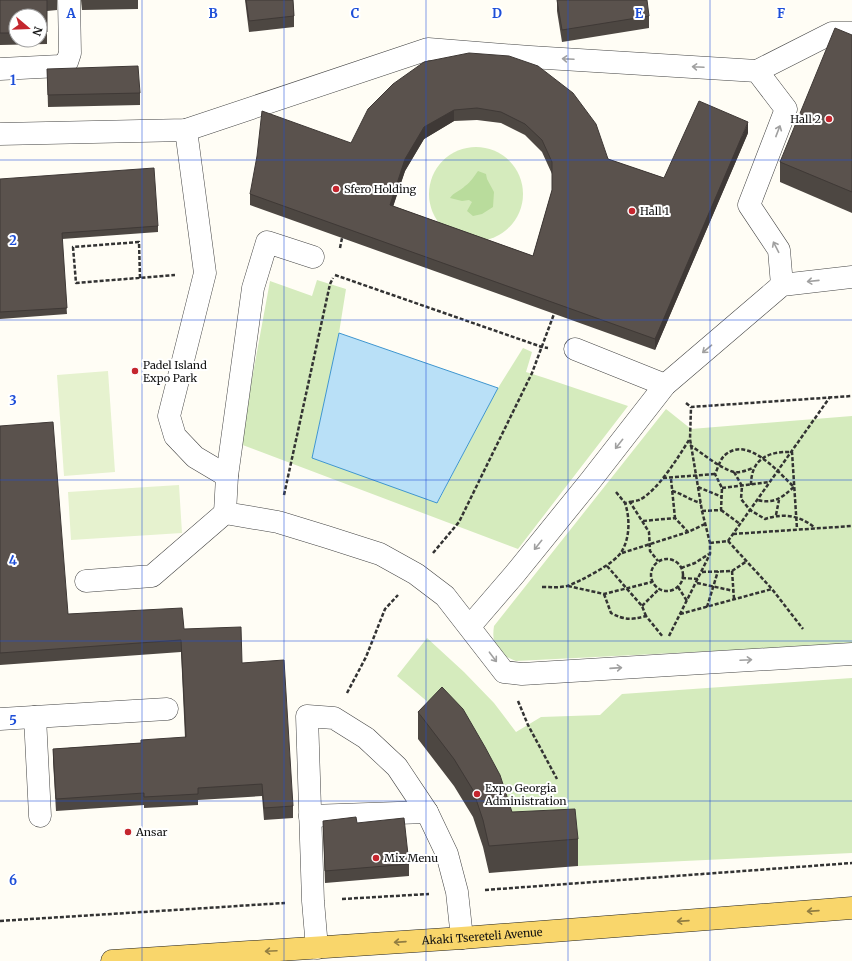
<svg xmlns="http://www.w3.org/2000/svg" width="852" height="961" font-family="Merriweather,serif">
<rect width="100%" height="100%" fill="#fffdf5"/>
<!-- green -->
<g fill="#d5ebbd">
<circle cx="476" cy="194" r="47"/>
<path d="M317,280l29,9 -7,44 -27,125 126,44 60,-114 25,-40 9,4 -6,20 19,6 83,28 -110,143 -278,-105 30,-163 42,15z"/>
<path d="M666,409l25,20 161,-13v228l-336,17c-18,-7 -25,-15 -22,-35z"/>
<path d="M427,638l37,34 30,31 22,29 25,-15 59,-2 22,-21 230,-16v175l-274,13 -3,-30 -63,3 -70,-125 -45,-38z"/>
</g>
<!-- forest -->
<path fill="#b9dc9c" d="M478,171l8,3 1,5 7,13 -1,15 -11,7 -9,2 -6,-5 5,-9 -3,-2 -7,1 -12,-3c4,-6 10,-7 15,-12 6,-4 9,-10 13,-15z"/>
<!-- pitch -->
<g fill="#e6f2cf">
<path d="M108,371l7,101 -51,4 -7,-101z"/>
<path d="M179,485l3,48 -111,7 -3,-48z"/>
</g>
<!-- water -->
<path fill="#b9e0f7" stroke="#3f96cf" d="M339,333l159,55 -61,115 -125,-45z"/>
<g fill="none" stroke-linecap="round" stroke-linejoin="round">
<defs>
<g id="minor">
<path d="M0,69l60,-3 7,-4 3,-9 -1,-53"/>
<path d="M757,71l75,-38h20"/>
<path d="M186,130l19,143 -36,143 6,20 20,21 32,19"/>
<path d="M0,134l186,-4 242,-81 102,8 227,14 29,38 -37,96 30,45 3,35"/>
<path d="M313,257l-46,-15 -14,46 -26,188 -2,37 53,9 49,15 53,17 36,20 29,22 59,76 18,2 330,-20"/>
<path d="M575,349l90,36"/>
<path d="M86,581l66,-5 73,-63"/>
<path d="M470,626l44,-51 77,-95 74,-95 117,-100 70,-8"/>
<path d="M35,717l5,99"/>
<path d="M0,719l167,-10"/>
<path d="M310,816l117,-4"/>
<path d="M317,948l-4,-47 -6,-185 27,2 32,20 31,29 30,45 20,42 10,38 5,46"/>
</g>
<g id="major">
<path id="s1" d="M112,961l350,-23 390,-30"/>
</g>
</defs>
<!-- minor casing -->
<use href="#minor" stroke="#444" stroke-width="23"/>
<!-- major casing -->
<use href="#major" stroke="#222" stroke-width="23"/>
<!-- path -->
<g stroke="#333" stroke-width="2.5" stroke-dasharray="4 2" stroke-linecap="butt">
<path d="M340,248l2,-10"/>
<path d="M335,275l207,72 6,1"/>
<path d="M140,278l-1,-36 -66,5 3,36 99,-8"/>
<path d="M686,403l5,4 161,-11"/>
<path d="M690,445c12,8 31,24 44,27 7,1 13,-2 19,-4"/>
<path d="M734,472l8,14 -1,13 9,11 15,9c18,-6 35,-4 50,9"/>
<path d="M663,478l52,-4"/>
<path d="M671,479l4,39"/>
<path d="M751,485c0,-26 17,-34 41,-33l5,77"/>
<path d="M698,487l24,10"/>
<path d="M722,488l47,-6"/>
<path d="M672,491c11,3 18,9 29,12"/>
<path d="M616,492l9,11 5,-1 19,30 1,19 8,10"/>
<path d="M284,495l46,-211 3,-6"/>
<path d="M630,502c3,-1 7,-1 9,-2 18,-8 40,-44 50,-60"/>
<path d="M721,510l19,14"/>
<path d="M702,511l19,-1 1,-22 -7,-14c3,-6 5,-15 10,-19 23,-20 54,18 69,32 -13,11 -19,17 -37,13"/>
<path d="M776,515l3,-15"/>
<path d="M643,521l32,-3 13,14"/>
<path d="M733,534l119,-8"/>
<path d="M728,541l44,48 31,40"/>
<path d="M710,543l18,-2 102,-144"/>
<path d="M433,553l26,-31 73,-149 22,-59"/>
<path d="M622,553l66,-21 17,-8"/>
<circle cx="667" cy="575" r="16"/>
<path d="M607,566l35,40 4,10"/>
<path d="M681,568l14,-5 14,-9"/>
<path d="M732,571l2,28"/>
<path d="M702,572l30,-1 15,-10"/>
<path d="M682,578l16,1"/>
<path d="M697,583l37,8"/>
<path d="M568,586l36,8 48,-12"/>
<path d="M542,587c9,0 16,1 25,-1 12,-4 49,-23 55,-35 8,-14 8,-33 3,-48"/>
<path d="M678,587l9,14"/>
<path d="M604,594l7,19c13,7 20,7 35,3l17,21"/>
<path d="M642,606l17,-17"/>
<path d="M707,607l11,-36"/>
<path d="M680,614l92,-25"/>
<path d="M669,636l41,-82v-11l-8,-32 -12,-72 1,-32"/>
<path d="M347,693l19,-36 19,-48 13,-14"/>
<path d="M518,701l10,24 29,54"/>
<path d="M485,890l367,-27"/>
<path d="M342,899l87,-5"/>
<path d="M0,921l285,-18"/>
</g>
<!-- minor -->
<use href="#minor" stroke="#fff" stroke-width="22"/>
<!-- major -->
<use href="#major" stroke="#f9d66b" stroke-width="22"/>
</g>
<!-- wall -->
<g fill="#4d4742" fill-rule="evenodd">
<path d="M0,0h47v44l-47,1zM16,16h24v24h-24z"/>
<path d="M47,0h10v10l-10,1z"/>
<path d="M81,0h57v9l-56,1z"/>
<path d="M245,0h48l1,16v11l-45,5z"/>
<path d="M557,0l92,16v12l-87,14 -5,-31z"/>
<path d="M852,35v178l-72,-31v-20z"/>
<path d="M424,62l184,97 56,19 84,-45 -93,217 -405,-145v-11l101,-51zM477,120l24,3 24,12 17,17 10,22v16l-19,66 -140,-50 12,-35 19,-32 30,-18z"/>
<path d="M47,69l93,24v12l-92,2z"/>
<path d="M0,179l158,47v6l-96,7 5,75 -67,5z"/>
<path d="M0,426l68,188 116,15 58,34 51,143v12l-29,2 -2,-24 -64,4v5l-54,3v-3l-88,6 -3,-50v-12l88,-6 44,-5 -4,-86 -181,13z"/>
<path d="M418,712l94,100 66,27v27l-89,7 -6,-26 -10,-30 -19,-31 -36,-47z"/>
<path d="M323,821l34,2 52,41v12l-84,7z"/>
</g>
<!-- shaded-wall -->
<g fill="#3f3936">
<path d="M454,110v11l-30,18 -19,32 -15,45v-11l15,-46 19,-32z"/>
<path d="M748,122v11l-93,217v-11z"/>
</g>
<!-- building -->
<g fill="#5a524d" stroke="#3f3936" fill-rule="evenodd">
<path d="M0,0h47v32h-7v-16h-24v17h-16z"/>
<path d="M246,0h47l1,16 -45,5z"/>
<path d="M557,0h90l2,16 -87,14z"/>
<path d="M835,28l17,7v157l-72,-30z"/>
<path d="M469,53l40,3 29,10 35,27 23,31 12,35 56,19 35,-77 49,21 -93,217 -405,-145 7,-38 5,-45 89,32 17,-34 25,-25 31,-22zM477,108l24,4 24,12 17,16 10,22v28l-19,66 -143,-51 15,-46 19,-32 30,-17z"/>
<path d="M138,66l2,27 -92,2 -1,-26z"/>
<path d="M154,168l4,58 -96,7 5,75 -67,4v-133z"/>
<path d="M53,422l15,192 114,-6 2,21 57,-2 1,36 42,-3 9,146 -29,2 -2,-24 -64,4v6l-54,3v-4l-88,6 -3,-50 88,-6v-3l45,-3 -5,-97 -181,13v-227z"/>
<path d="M442,687l21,22 22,38 15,28 12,37 63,-3 3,30 -89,7 -6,-26 -10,-30 -19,-31 -36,-47z"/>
<path d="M356,817l1,6 47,-5 5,46 -84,7 -2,-50z"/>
</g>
<!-- one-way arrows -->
<defs><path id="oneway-shaft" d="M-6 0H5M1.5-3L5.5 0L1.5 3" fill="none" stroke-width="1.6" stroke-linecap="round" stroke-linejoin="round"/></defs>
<g stroke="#a0a0a0">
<use href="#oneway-shaft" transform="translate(568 59) rotate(-177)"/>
<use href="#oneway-shaft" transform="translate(698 67) rotate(-177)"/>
<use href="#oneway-shaft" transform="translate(778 131) rotate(-69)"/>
<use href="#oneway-shaft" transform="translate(776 247) rotate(-117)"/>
<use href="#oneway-shaft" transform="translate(813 281) rotate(174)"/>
<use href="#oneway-shaft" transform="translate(707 349) rotate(140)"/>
<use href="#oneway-shaft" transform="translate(619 444) rotate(128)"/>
<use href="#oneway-shaft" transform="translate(538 545) rotate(129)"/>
<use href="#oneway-shaft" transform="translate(493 657) rotate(53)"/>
<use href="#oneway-shaft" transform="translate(746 660) rotate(-3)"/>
<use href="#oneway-shaft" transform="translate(616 668) rotate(-4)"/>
</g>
<g stroke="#917d42">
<use href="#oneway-shaft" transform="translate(813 911) rotate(176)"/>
<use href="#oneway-shaft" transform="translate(683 921) rotate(176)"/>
<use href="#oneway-shaft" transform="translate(400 942) rotate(176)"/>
<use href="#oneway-shaft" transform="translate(271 951) rotate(177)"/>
</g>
<!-- grid -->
<path fill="none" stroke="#1d4ed8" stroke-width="1" stroke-opacity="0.55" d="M142,0v961M284,0v961M426,0v961M568,0v961M710,0v961M0,160h852M0,320h852M0,480h852M0,641h852M0,801h852"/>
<!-- markers -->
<g fill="#c4262e" stroke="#fff" stroke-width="1.5">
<circle cx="829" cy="119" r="4"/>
<circle cx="336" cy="189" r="4"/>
<circle cx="632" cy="211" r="4"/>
<circle cx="135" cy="371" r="4"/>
<circle cx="477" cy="794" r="4"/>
<circle cx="128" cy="832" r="4"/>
<circle cx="376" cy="858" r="4"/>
</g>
<g text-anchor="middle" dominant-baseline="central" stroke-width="4" stroke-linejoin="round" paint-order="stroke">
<!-- poi labels -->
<g font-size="11" fill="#111" stroke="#fff" text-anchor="start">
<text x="821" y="119" text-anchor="end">Hall 2</text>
<text x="344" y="189">Sfero Holding</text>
<text x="640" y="211">Hall 1</text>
<text x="143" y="365">Padel Island<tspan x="143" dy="13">Expo Park</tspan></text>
<text x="485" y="788">Expo Georgia<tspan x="485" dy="13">Administration</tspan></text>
<text x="136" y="832">Ansar</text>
<text x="384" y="858">Mix Menu</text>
</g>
<!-- street labels -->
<g font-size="11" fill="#111" stroke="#fff">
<text stroke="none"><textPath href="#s1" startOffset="371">Akaki Tsereteli Avenue</textPath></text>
</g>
</g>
<g font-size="13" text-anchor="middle" font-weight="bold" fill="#1d4ed8" stroke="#fff" stroke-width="4" stroke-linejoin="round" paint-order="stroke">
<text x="71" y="18">A</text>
<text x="213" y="18">B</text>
<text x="355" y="18">C</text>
<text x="497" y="18">D</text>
<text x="639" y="18">E</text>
<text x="781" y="18">F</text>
<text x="13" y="85">1</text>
<text x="13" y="245">2</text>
<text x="13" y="405">3</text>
<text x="13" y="565">4</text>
<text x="13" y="725">5</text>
<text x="13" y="885">6</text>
</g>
<!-- north arrow -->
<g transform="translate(28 28) rotate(109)"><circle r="19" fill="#ffffff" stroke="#a0a0a0"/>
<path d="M0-3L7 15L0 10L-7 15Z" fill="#c4262e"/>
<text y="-6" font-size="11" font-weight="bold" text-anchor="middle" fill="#111111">N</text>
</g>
</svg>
